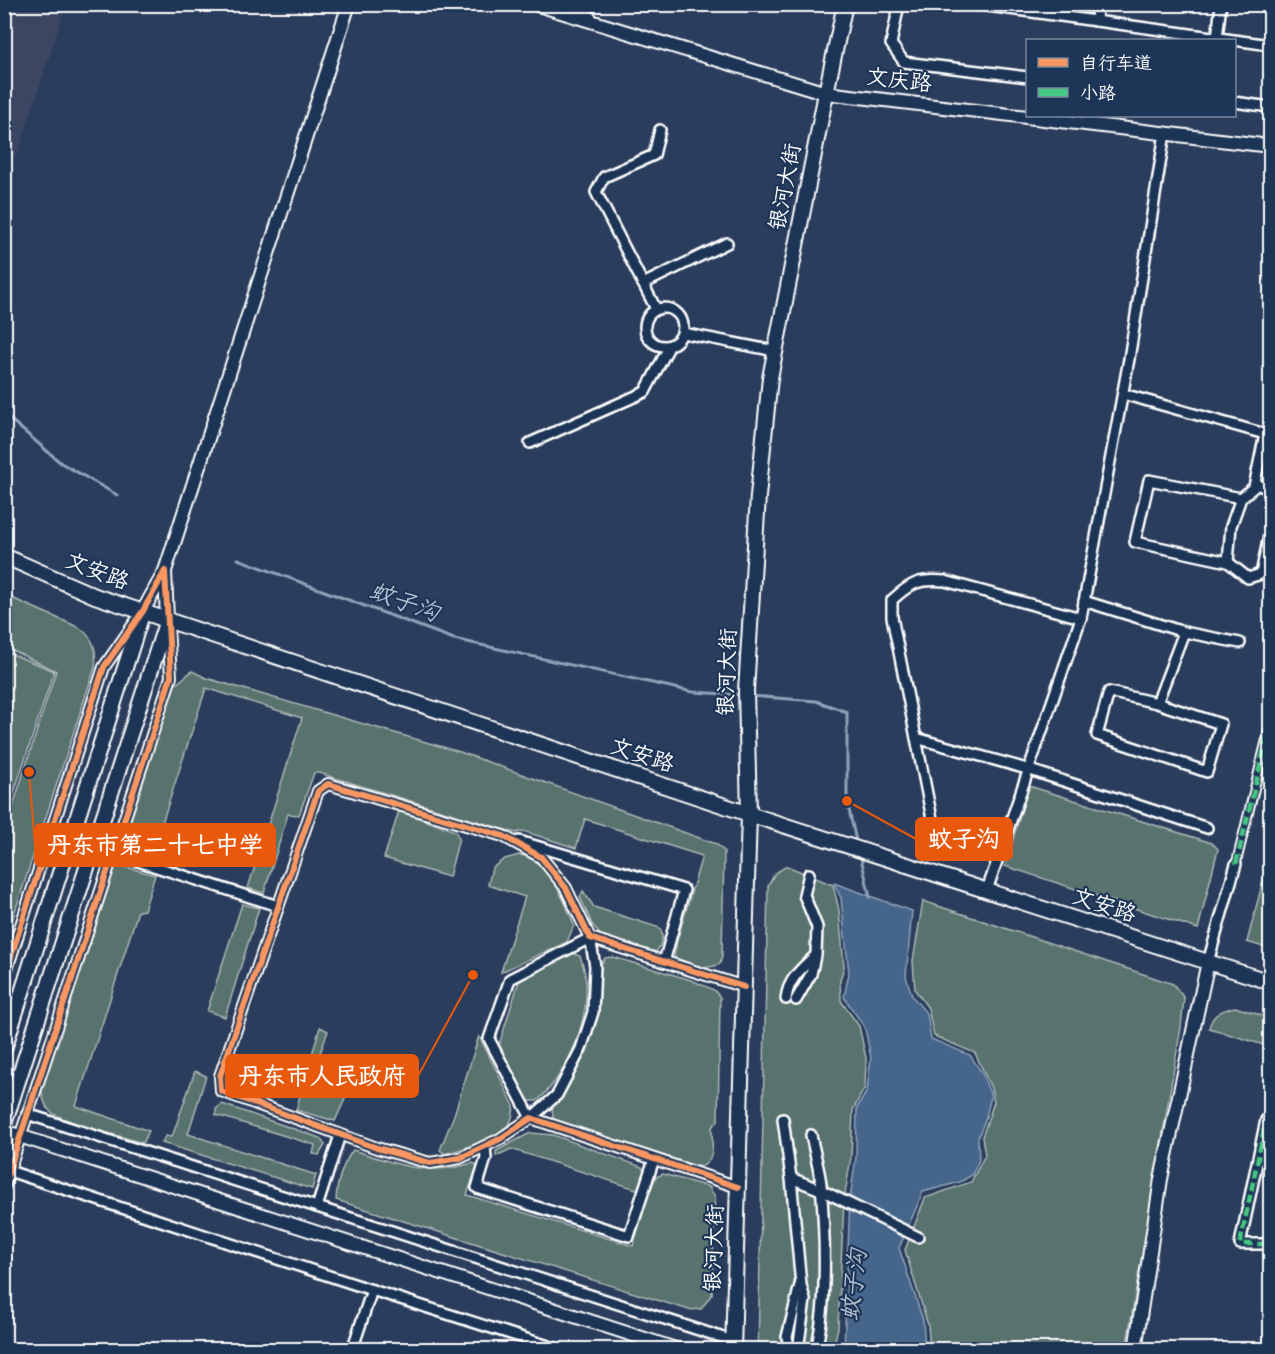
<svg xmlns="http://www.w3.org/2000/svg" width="1275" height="1354" font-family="Mynerve,'LXGW WenKai TC',sans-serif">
<rect width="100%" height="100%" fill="#2b3d5c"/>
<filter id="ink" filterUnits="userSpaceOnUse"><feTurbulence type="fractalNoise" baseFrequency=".0167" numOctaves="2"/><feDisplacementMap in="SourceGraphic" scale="12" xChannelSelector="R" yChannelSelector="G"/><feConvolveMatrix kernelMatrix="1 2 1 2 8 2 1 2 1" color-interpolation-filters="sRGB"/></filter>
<g filter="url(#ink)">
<!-- built -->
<path fill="#3b4662" d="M5,4l61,1 -49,151 -12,-5z"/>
<!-- green -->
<g fill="#59726e" stroke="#acb8b6" stroke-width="1.5">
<path d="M5,595l75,33c14,11 17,21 15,39l-90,275v-111l51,-160 -51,-24z"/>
<path d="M4,651l50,20 -49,149h-1z"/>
<path d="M192,671l14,7 254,74 256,92 8,7 -2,105 -2,8c-17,8 -30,-1 -46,-7l3,-16 25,-85 -117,-37 -9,29 -53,-17 -7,2 -197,-60h-5l-15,42 -11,-1 -24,79 -16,-5 54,-170 -96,-30 -55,169 -32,-10 54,-160z"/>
<path d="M1029,786l183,57 6,6 -20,80 -193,-63z"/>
<path d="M399,811l56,20 4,7 -10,39 -65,-19z"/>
<path d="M519,855c29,3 46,46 55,70l-7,17 -66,30 24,-75 -37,-12 4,-17 13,-9z"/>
<path d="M115,864l40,11 -11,35 -6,1 -62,195 73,25 -6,12c-18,-6 -82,-21 -93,-32 -7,-7 -8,-18 -9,-27z"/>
<path d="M1270,864v85l-23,-7 19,-73z"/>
<path d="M787,866l46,19 6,25 5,57 -4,13 1,21 18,25 7,32 -1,29 -12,23 -2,47 -7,43 -6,128 -5,21 -75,1 10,-464 7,-13z"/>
<path d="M583,891l11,16 66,21c4,10 2,16 -4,24l-55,-16 -9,-12 -12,-27z"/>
<path d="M923,901l250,83 11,14 -3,29 -55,322h-196l-2,-24 -23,-75 20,-52 46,-16 14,-27 -3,-18 12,-35 -3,-14 -16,-35 -41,-17 -6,-28 -13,-18 -2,-29z"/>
<path d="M242,904l17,4 -34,109 -18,-6z"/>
<path d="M572,953l8,3c18,46 -7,114 -43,145h-11l-27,-56 21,-67 46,-24z"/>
<path d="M613,957l78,23 23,10 6,7 -2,124 -6,6c0,15 4,35 -12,40l-138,-42 -9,-7 -1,-12c28,-31 41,-67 46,-109 2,-15 -3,-26 7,-39z"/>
<path d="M1235,1007l35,11v29l-61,-19c3,-14 13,-18 26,-21z"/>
<path d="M320,1027l8,4 -16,44 33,13v11l-10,22 -39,-11z"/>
<path d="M479,1036l35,70c-1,6 -1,13 -5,18 -17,17 -42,23 -64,30l-5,-4 14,-35z"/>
<path d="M195,1071l11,5 -18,58 128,41 -4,14 -150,-46 3,-7 7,1z"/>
<path d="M222,1104l98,34 5,7 -6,10 -6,-1 2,-9 -99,-30v-6z"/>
<path d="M530,1133l23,2 89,32 3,5 -5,15 -4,2 -125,-40 -15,7v-5z"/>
<path d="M353,1150c45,14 72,27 120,13l4,2 -10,30 166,51 16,-53 7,-16 7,-3 46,13 6,10 -3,97 -11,15 -12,1 -353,-110c1,-18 6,-35 17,-50z"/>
<path d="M44,1340l27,9h-30z"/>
</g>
<!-- water -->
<path fill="#45658a" stroke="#8fa3b9" stroke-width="1.5" d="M834,883l78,28 -6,65 6,20 15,18 4,25 39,16 12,18 9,23 -5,21 -8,21 1,22 -7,15 -12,7 -37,10 -24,56 24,72 2,29h-81l6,-150 6,-42 1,-49 10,-17 4,-33 -6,-30 -21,-31 5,-24 -8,-75z"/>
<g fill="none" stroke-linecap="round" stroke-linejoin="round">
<!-- stream -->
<g stroke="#8fa3b9" stroke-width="3">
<path d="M4,414l57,49 56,32"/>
<path d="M238,559l216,80 239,53 48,3"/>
<path d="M750,696l66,5 31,11v89l10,44"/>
<path d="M860,854l10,43"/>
</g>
<defs>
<path id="pedestrian" d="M1236,864l34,-139"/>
<g id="minor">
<path d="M581,4l13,18"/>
<path d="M899,4l-8,40 13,18 124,15"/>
<path d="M973,4l297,41"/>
<path d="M1096,21l1,-17"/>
<path d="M1217,38l4,-34"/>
<path d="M1234,102l36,5"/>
<path d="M643,284l84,-41"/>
<circle cx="664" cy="327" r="19"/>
<path d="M656,309l-60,-117 8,-15 50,-22 6,-25"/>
<path d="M683,333l92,18"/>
<path d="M1123,394l142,40 -11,53 -13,11 -92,-18 -14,62 93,20 3,-36 10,-28"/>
<path d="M530,443l115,-51 25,-47"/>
<path d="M1255,483l15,7"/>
<path d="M1228,562l20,16 13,-4 9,-43"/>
<path d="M1084,601l100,31 -27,71 -48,-11 -12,43 110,37 14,-48 -64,-21"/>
<path d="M1184,632l56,11"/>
<path d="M916,738l-24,-121v-17c20,-18 27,-21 53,-19l136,37"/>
<path d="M935,834l-19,-96 111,31 180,59"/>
<path d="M519,841l165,49 -20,72"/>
<path d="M113,853l165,53"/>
<path d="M987,890l94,-272 48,-259 36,-226"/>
<path d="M590,938l5,28 -2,46 -12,37 -24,46 -26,23 -42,-79 21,-60z"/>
<path d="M1208,962l28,-98"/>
<path d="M4,978l100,-311 32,-46"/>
<path d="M786,999c2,-20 16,-31 30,-44l1,-28 -13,-32 5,-21"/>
<path d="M796,1000l15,-26 4,-18"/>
<path d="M27,1114l290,93 23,-72"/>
<path d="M783,1119l8,59 30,12 97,47"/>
<path d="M1270,1122l-4,-2 -26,124h30"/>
<path d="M811,1135c3,16 8,33 10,49 4,50 7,117 -5,166"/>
<path d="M485,1146l1,12 -9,30 152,48 25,-77"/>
<path d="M9,1171l363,119 189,60"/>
<path d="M791,1178l10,107 4,15 -7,50"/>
<path d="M4,1186l167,-509 -3,-50"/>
<path d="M738,1187l-207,-69 -31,21 -40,19 -30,5 -53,-15 -156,-57 -1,-15 98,-285 10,-7 175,52 38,21 25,31 24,50 154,49"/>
<path d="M317,1207l416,134"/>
<path d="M352,1350l20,-60"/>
<path d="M790,1350l-3,-13 13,-52"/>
</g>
<g id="tertiary">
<path d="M535,4l291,89 444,53"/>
<path d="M165,571l184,-567"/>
<path d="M143,611l22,-40 2,49"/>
<path d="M4,1131l675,219"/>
<path d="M1135,1350l26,-171 47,-217"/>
</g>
<g id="secondary">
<path d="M4,556l91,40 654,218 521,168"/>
<path d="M4,1049l139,-438"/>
<path d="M4,1124l163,-504"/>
<path d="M733,1350l16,-536 -3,-123 12,-195 12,-118 56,-285 19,-89"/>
</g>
</defs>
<!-- pedestrian casing -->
<use href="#pedestrian" stroke="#fff" stroke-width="11"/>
<!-- minor casing -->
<use href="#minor" stroke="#fff" stroke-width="14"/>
<!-- tertiary casing -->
<use href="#tertiary" stroke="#fff" stroke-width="16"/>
<!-- secondary casing -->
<use href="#secondary" stroke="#fff" stroke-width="18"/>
<!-- pedestrian -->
<use href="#pedestrian" stroke="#1d3557" stroke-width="7"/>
<!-- minor -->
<use href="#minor" stroke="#1d3557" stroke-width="9"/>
<!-- tertiary -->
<use href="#tertiary" stroke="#1d3557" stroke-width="12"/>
<!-- secondary -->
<use href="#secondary" stroke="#1d3557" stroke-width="14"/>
<!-- quiet -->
<g stroke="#46c982" stroke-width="4.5" stroke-dasharray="9 4.5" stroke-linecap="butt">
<path d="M1236,864l34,-139"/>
<path d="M1270,1122l-4,-2 -26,124h30"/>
</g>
<defs>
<g id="cycleway">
<path d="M4,978l100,-311 39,-56 22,-40 6,106 -167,509"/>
<path d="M738,1187l-207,-69 -31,21 -40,19 -30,5 -53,-15 -156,-57 -1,-15 98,-285 10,-7 175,52 38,21 25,31 24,50 154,49"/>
</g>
</defs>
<!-- cycleway casing -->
<use href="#cycleway" stroke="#1d3557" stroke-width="10"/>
<!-- cycleway -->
<use href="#cycleway" stroke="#f99763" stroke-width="6"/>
</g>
</g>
<g text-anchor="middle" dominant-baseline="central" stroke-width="4.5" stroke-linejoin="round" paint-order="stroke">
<!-- street labels -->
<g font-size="22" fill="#fff" stroke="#1d3557">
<text transform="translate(899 81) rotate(7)">文庆路</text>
<text transform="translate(786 187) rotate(-79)">银河大街</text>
<text transform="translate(97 572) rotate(21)">文安路</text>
<text transform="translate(728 672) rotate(-88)">银河大街</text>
<text transform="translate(642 756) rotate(18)">文安路</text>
<text transform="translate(1104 906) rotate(18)">文安路</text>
<text transform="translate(715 1248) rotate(-88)">银河大街</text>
</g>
<!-- water labels -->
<g font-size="24" font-style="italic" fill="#b5c1d0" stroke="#1d3557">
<text transform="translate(404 603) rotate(20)">蚊子沟</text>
<text transform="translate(855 1285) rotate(-83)">蚊子沟</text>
</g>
</g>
<!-- callouts -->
<path fill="none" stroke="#e8590c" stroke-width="2" d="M847 801L916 839M29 772L35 845M473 975L418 1076"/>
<g fill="#e8590c" stroke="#1d3557" stroke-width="2">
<circle cx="847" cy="801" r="6"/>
<circle cx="29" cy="772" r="6"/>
<circle cx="473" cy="975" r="6"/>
</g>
<g fill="#e8590c" stroke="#e8590c" stroke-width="2">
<rect x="916" y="818" width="96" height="42" rx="6"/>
<rect x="35" y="824" width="240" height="42" rx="6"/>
<rect x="226" y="1055" width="192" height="42" rx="6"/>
</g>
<g font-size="24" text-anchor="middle" font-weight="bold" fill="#fff">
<text x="964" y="847">蚊子沟</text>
<text x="155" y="853">丹东市第二十七中学</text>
<text x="322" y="1084">丹东市人民政府</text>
</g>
<!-- margin -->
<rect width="1275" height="1354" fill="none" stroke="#1d3557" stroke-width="24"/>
<rect x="12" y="12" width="1251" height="1330" fill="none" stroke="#fff" stroke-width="2" filter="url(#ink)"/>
<!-- legend -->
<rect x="1026" y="39" width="210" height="78" fill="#1d3557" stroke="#77869a" stroke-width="1.5"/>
<rect x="1038" y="58" width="30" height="9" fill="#f99763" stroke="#77869a" stroke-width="1.5"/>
<text x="1080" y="69" font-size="18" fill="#ffffff">自行车道</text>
<rect x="1038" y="88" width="30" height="9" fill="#46c982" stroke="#77869a" stroke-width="1.5"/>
<text x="1080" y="99" font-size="18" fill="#ffffff">小路</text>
</svg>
